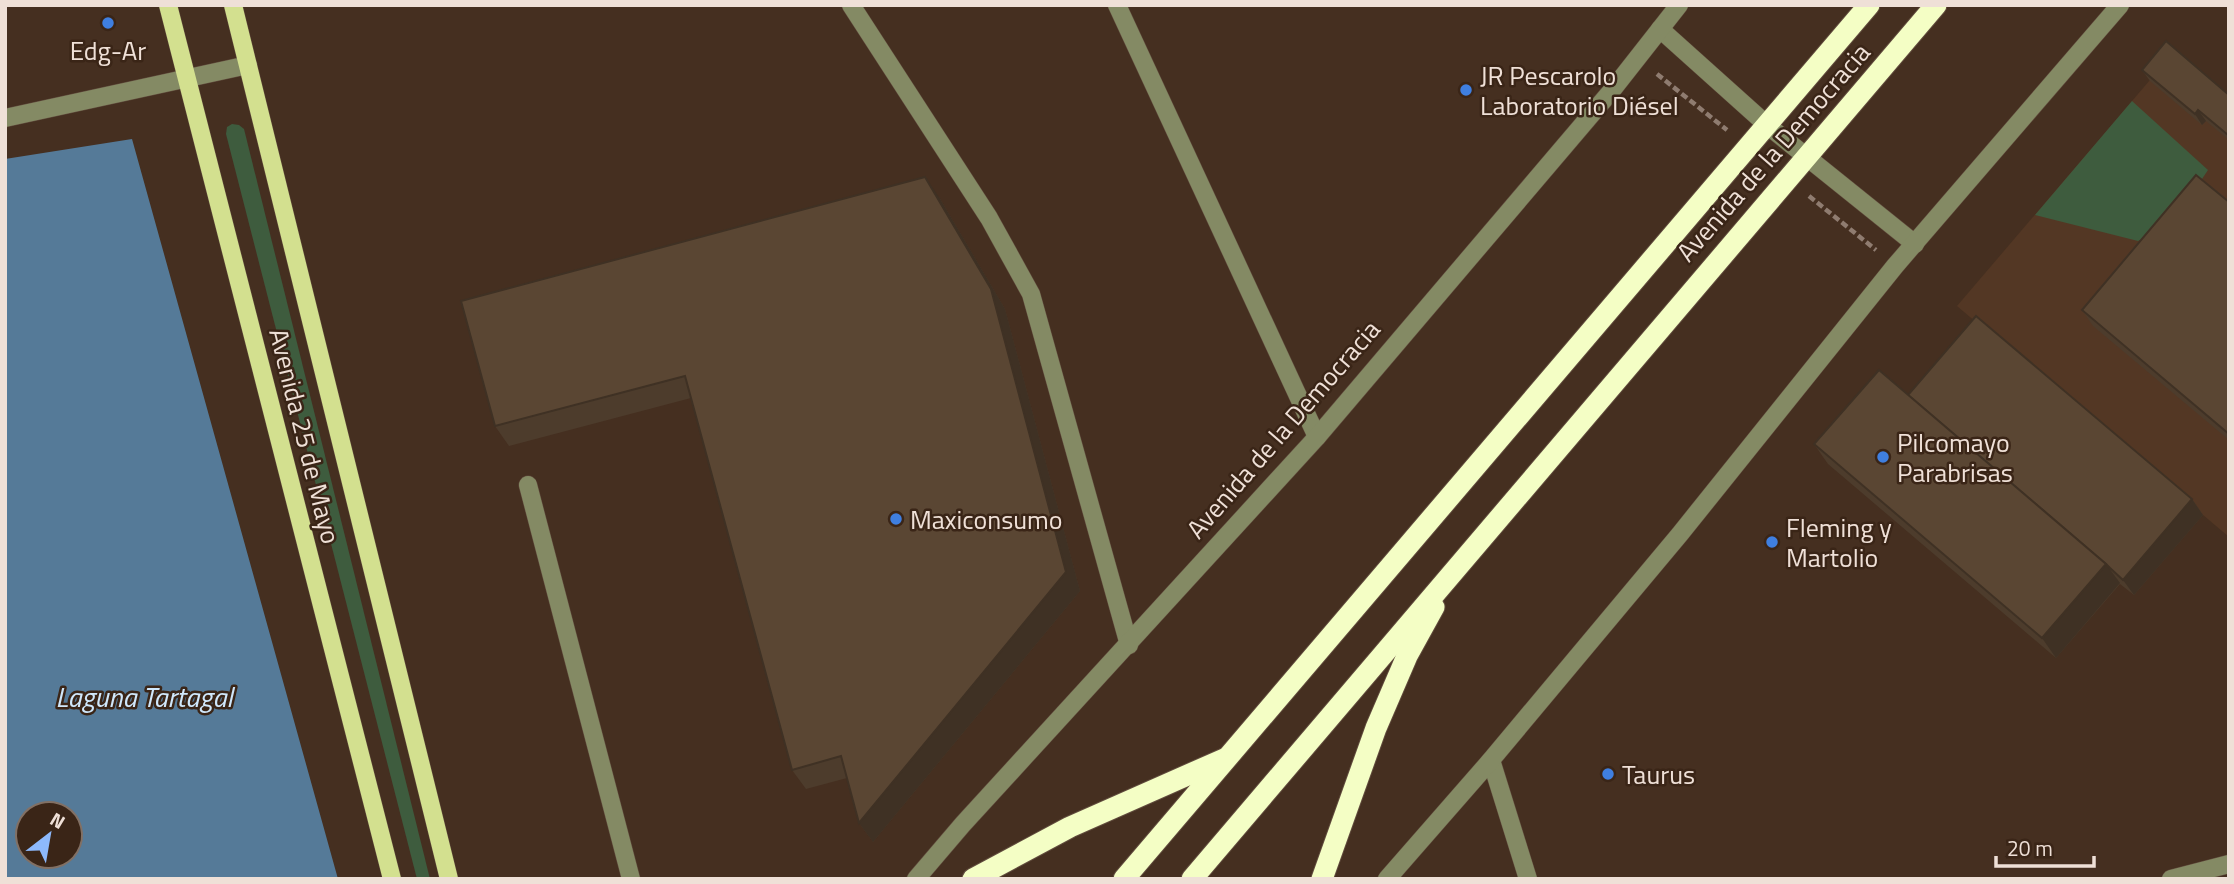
<svg xmlns="http://www.w3.org/2000/svg" width="2234" height="884" font-family="'Titillium Web',sans-serif">
<rect width="100%" height="100%" fill="#452f20"/>
<!-- built -->
<path fill="#533724" d="M2173,53l56,47v437l-272,-231z"/>
<!-- green -->
<g fill="#3e5c3e">
<path d="M2132,101l76,69 -38,57 -32,14 -103,-26z"/>
<path d="M232,124l7,1 5,4 186,750h-13l-191,-745 1,-7z"/>
</g>
<!-- water -->
<path fill="#557a98" fill-rule="evenodd" d="M132,139l206,740h-333v-720zM28,814h42v42h-42z"/>
<g fill="none" stroke-linecap="round" stroke-linejoin="round">
<defs>
<g id="minor">
<path d="M851,5l138,213 42,76 98,351"/>
<path d="M1117,5l200,432"/>
<path d="M1660,29l107,96 148,119"/>
<path d="M5,118l243,-53"/>
<path d="M528,485l103,394"/>
<path d="M1491,760l37,119"/>
<path d="M916,879l47,-55 354,-387 296,-348 66,-84"/>
<path d="M1387,879l104,-119 189,-226 215,-268 225,-261"/>
<path d="M2171,879l58,-15"/>
</g>
<g id="major">
<path d="M168,5l224,874"/>
<path d="M233,5l216,874"/>
</g>
<g id="highway">
<path d="M973,879l97,-52 154,-68"/>
<path d="M1124,879l745,-874"/>
<path d="M1192,879l744,-874"/>
<path d="M1322,879l54,-151 31,-72 27,-49"/>
</g>
</defs>
<!-- minor casing -->
<use href="#minor" stroke="#604b3d" stroke-width="19"/>
<!-- major casing -->
<use href="#major" stroke="#604b3d" stroke-width="19"/>
<!-- highway casing -->
<use href="#highway" stroke="#604b3d" stroke-width="23"/>
<!-- path -->
<g stroke="#8f7c70" stroke-width="4.5" stroke-dasharray="7 3.5" stroke-linecap="butt">
<path d="M1657,74l70,56"/>
<path d="M1809,196l67,54"/>
</g>
<!-- minor -->
<use href="#minor" stroke="#848a64" stroke-width="18"/>
<!-- major -->
<use href="#major" stroke="#d3e08f" stroke-width="18"/>
<!-- highway -->
<use href="#highway" stroke="#f4fec5" stroke-width="21"/>
</g>
<!-- wall -->
<g fill="#4d3c2c">
<path d="M2142,70l87,25v45l-23,-19 -4,4 -52,-44z"/>
<path d="M939,197l66,112 75,282 -207,251 -14,-19 -12,-45 -41,11 -14,-19 -101,-372 -182,48 -14,-20z"/>
<path d="M2229,202v238l-136,-114 -11,-16z"/>
<path d="M1908,395l284,104 11,16 -69,80 -14,-11 -64,74 -228,-194 -14,-20z"/>
</g>
<!-- shaded-wall -->
<g fill="#3f3124">
<path d="M2198,110l8,11 -4,4 -7,-11z"/>
<path d="M925,177l14,20 66,112 75,282 -207,251 -14,-19z"/>
<path d="M2192,499l11,16 -69,80 -11,-15z"/>
<path d="M2106,564l14,19 -64,75 -14,-20z"/>
</g>
<!-- building -->
<g fill="#5a4633" stroke="#3f3124" stroke-width="2">
<path d="M2166,41l63,54 -1,40 -30,-25 -3,4 -53,-44z"/>
<path d="M2196,175l33,27v232l-147,-124z"/>
<path d="M925,177l66,112 75,283 -207,251 -18,-67 -49,14 -107,-394 -190,50 -34,-125z"/>
<path d="M1976,316l216,183 -69,81 -13,-12 -4,-4 -198,-169z"/>
<path d="M1879,370l227,194 -64,74 -228,-194z"/>
</g>
<!-- markers -->
<g fill="#3f7fe0" stroke="#3a2517" stroke-width="2.5">
<circle cx="108" cy="23" r="7"/>
<circle cx="1466" cy="90" r="7"/>
<circle cx="1883" cy="457" r="7"/>
<circle cx="896" cy="519" r="7"/>
<circle cx="1772" cy="542" r="7"/>
<circle cx="1608" cy="774" r="7"/>
</g>
<g text-anchor="middle" dominant-baseline="central" stroke-width="5" stroke-linejoin="round" paint-order="stroke">
<!-- poi labels -->
<g font-size="26" fill="#efe0d7" stroke="#3a2517" text-anchor="start">
<text x="108" y="50" text-anchor="middle">Edg-Ar</text>
<text x="1480" y="75">JR Pescarolo<tspan x="1480" dy="30">Laboratorio Diésel</tspan></text>
<text x="1897" y="442">Pilcomayo<tspan x="1897" dy="30">Parabrisas</tspan></text>
<text x="910" y="519">Maxiconsumo</text>
<text x="1786" y="527">Fleming y<tspan x="1786" dy="30">Martolio</tspan></text>
<text x="1622" y="774">Taurus</text>
</g>
<!-- street labels -->
<g font-size="26" fill="#efe0d7" stroke="#3a2517">
<text transform="translate(1773 152) rotate(-49)">Avenida de la Democracia</text>
<text transform="translate(1283 429) rotate(-49)">Avenida de la Democracia</text>
<text transform="translate(305 436) rotate(76)">Avenida 25 de Mayo</text>
</g>
<!-- water labels -->
<g font-size="28" font-style="italic" fill="#d0e8fc" stroke="#3a2517">
<text x="144" y="696">Laguna Tartagal</text>
</g>
</g>
<!-- border -->
<rect width="2234" height="884" fill="none" stroke="#efe0d7" stroke-width="14"/>
<!-- north arrow -->
<g transform="translate(49 835) rotate(31)"><circle r="33" fill="#3a2517" stroke="#827064" stroke-width="2"/>
<path d="M0-5L12 26L0 18L-12 26Z" fill="#8db9fc"/>
<text y="-10" font-size="19" font-weight="bold" text-anchor="middle" fill="#efe0d7">N</text>
</g>
<!-- scale -->
<path d="M1996 856v10h98v-10" fill="none" stroke="#efe0d7" stroke-width="3.5"/>
<text x="2007" y="856" font-size="21" fill="#efe0d7" stroke="#3a2517" stroke-width="5" paint-order="stroke">20 m</text>
</svg>
